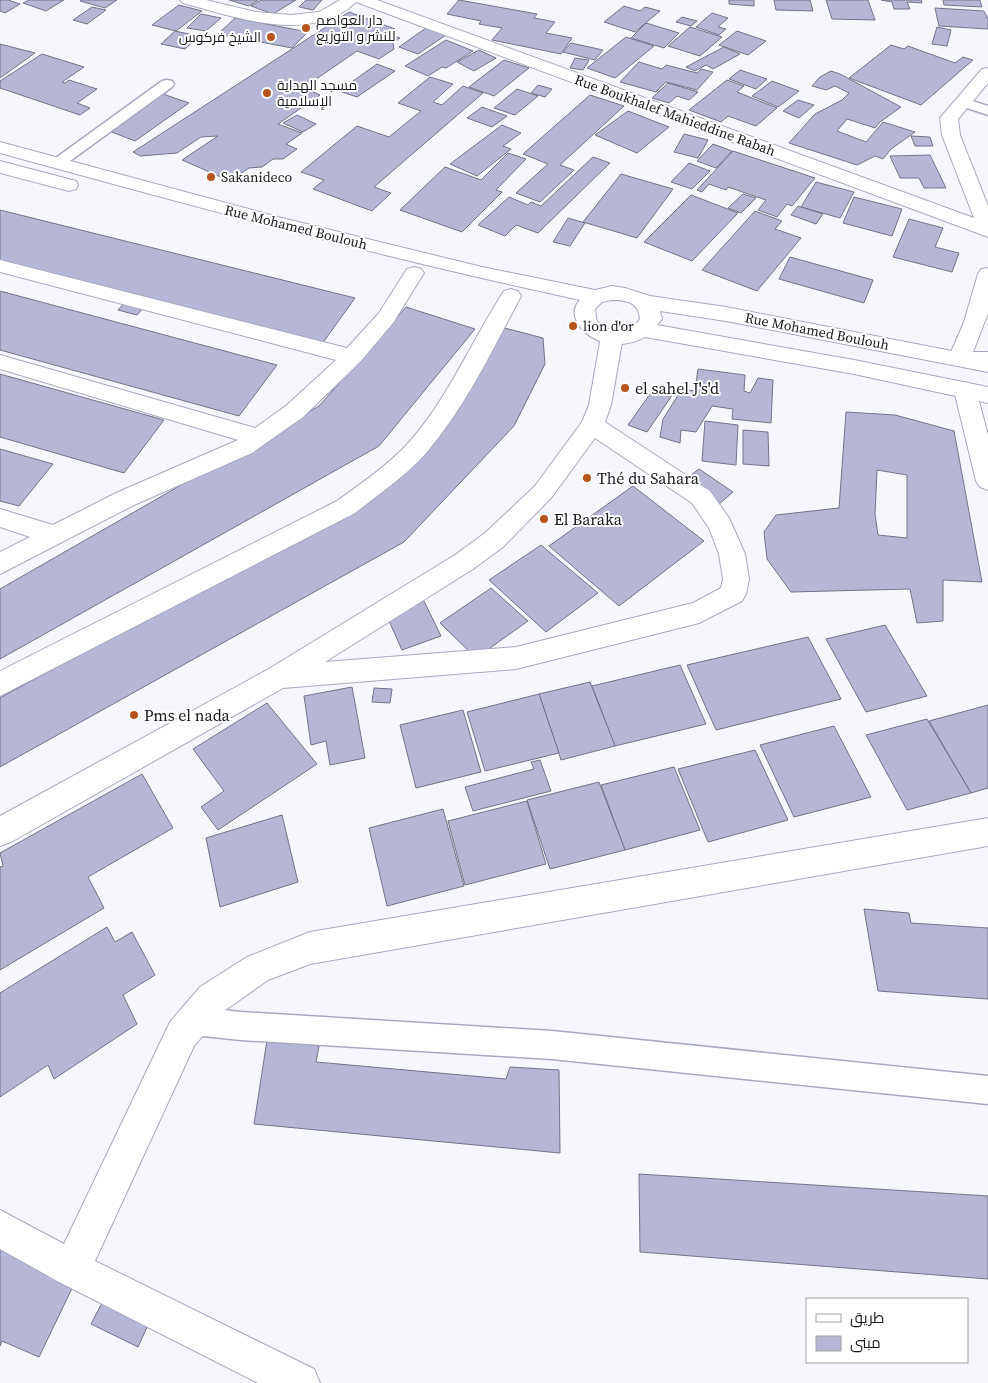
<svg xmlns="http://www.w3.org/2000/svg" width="988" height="1383" font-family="'Source Serif 4',Cairo,serif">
<rect width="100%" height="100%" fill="#f6f7fc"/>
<!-- building -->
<g fill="#b6b7d6" stroke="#73748a" fill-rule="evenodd">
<path d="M2,0h6l12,4 -15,9 -5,-2v-10z"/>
<path d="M29,0h35l-18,11 -23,-8z"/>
<path d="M82,0h35l-12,8 -25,-7z"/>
<path d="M229,0h29l-9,6z"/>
<path d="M261,0h35l-23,14 -22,-8z"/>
<path d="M306,0h16l-9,10 -14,-3z"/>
<path d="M459,0l78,14 -3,4 21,4 -9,11 26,5 -11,16 -69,-14 10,-12 -23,-4 2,-3 -34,-7z"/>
<path d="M729,0h25v6l-25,-2z"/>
<path d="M774,0h36l3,11 -37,-1z"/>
<path d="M826,0h42l7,20 -43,-1z"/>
<path d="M881,0h40l1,3 -15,-1 3,7h-16l-2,-7z"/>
<path d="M943,0h37l2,7 -38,-2z"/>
<path d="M179,5l23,6 -26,20 -24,-6z"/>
<path d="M624,6l16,5 5,-4 15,4 -25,21 -31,-10z"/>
<path d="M92,7l14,3 -19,14 -14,-4z"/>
<path d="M935,8l49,3 4,8v10l-49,-3z"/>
<path d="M349,12l46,17 -7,5 12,4 -7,5 1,6 -15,10 -22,-8 -48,33v6l11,5 -42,29 24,9 -16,11 11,5 -14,10h-10l-11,8 -13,1 -19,13 -48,-21 36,-24 -17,1 -24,16 -37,3 -7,-4z"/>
<path d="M712,13l16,5 -10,9 8,2 -7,6 -23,-8z"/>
<path d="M201,14l20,4 -15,13 -19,-3z"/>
<path d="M682,17l15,4 -6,5 -15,-4z"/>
<path d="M235,18l73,14 -16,16 -74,-14z"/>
<path d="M646,23l33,10 -15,15 -33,-10z"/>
<path d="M690,27l32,10 -22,19 -32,-10z"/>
<path d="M937,27l14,3 -4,16 -15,-2z"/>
<path d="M426,28l20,7 -28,19 -19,-7z"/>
<path d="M175,31l24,5 -14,13 -24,-5z"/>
<path d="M737,31l29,10 -18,14 -29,-10z"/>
<path d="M626,37l28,9 -39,32 -28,-10z"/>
<path d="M446,40l27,11 -27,17 -4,-1 -14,9 -23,-10z"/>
<path d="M571,43l32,7 -8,10 -32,-8z"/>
<path d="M0,44l35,9 -35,25z"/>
<path d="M891,45l13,4 4,-3 47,17 8,-6 10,3 -52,45 -72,-27z"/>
<path d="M724,47l16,7 -27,15 -7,-4 -11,6 -9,-4z"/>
<path d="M479,50l17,8 -22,13 -17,-9z"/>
<path d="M42,54l42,13 -22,15 3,1 4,-3 28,9 -20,14 13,5 -10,7 -80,-27v-7z"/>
<path d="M575,58l14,2 -6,10 -13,-2z"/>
<path d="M504,60l25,8 -35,28 -25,-9z"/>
<path d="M639,62l23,7 4,-4 31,8 4,-4 12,3 -16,18 -31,-8 -10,10 -36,-10z"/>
<path d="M377,64l18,7 -38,26 -18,-6z"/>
<path d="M740,70l27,9 -11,10 -27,-10z"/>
<path d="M831,71l9,3 61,33 -21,15 -5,6 -28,-9 -10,12 29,11 17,-20 32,10 -24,17 -8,10 -8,-3 -18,9 -68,-22 26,-29 27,-14 7,-7 -14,-7 -9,4 -14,-4 8,-9z"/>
<path d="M430,77l23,7 -20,18 9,3 21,-19 20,7 -109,94 17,6 -19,18 -59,-22 11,-9 -23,-8 56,-46 32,11 32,-26 -23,-8z"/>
<path d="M727,80l17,6 -7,6 40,16 -21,18 -28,-10 -7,6 -32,-12z"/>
<path d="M772,81l27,10 -21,16 -26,-11z"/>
<path d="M668,83l30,9 -9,8 -12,-4 -8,7 -17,-5z"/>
<path d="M538,85l14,4 -7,8 -14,-4z"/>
<path d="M517,89l21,7 -23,19 -21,-7z"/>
<path d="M163,94l26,9 -54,38 -26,-10z"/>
<path d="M590,95l34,11 -64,59 14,5 -34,32 -24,-9 32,-29 -25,-10z"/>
<path d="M798,100l16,5 -15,13 -16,-7z"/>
<path d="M482,107l25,9 -15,11 -25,-9z"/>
<path d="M628,111l41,16 -32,26 -42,-18z"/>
<path d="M297,115l19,9 -13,8 -20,-9z"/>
<path d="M502,125l19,8 -18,13 8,3 -34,27 -27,-12z"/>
<path d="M684,134l24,6 -10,18 -24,-6z"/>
<path d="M911,136l19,1 3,9h-18z"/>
<path d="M713,144l19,7 -16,17 -19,-7z"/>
<path d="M733,151l82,27 -23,28 -5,-2 -10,13 -19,-7 8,-10 -38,-13 -2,3 -17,-6 -7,8 -5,-2z"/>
<path d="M508,153l18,6 -30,31 6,2 -40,40 -62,-22 45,-43 36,13z"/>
<path d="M930,155l16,33h-22l-5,-10h-19l-10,-22z"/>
<path d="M593,157l17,6 -72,70 -22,-8 -11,11 -27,-11 31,-28 19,8 3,-3 10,4z"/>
<path d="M689,163l21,8 -18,18 -21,-7z"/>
<path d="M621,174l52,15 -36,49 -54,-16z"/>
<path d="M816,182l38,10 -14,26 -39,-11z"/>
<path d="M743,194l13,4 -15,15 -13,-5z"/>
<path d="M691,195l47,18 -46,48 -48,-19z"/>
<path d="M854,197l48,12 -10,27 -49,-13z"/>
<path d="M798,206l25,8 -7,10 -25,-9z"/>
<path d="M0,210l355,88 -33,46 -322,-83z"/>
<path d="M755,211l27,10 -7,8 26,9 -44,53 -55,-21z"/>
<path d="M568,218l17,5 -15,23 -17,-4z"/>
<path d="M909,219l34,9 -8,19 24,6 -7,19 -59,-15z"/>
<path d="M790,257l83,23 -9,23 -85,-24z"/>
<path d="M0,291l277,74 -38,51 -239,-66z"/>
<path d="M126,301l19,5 -8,9 -19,-5z"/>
<path d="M406,307l69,22 -96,117 -379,213v-70l319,-183z"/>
<path d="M497,326l46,12 2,26 -31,62 -110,116 -404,225v-69l361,-197 69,-65z"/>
<path d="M698,369l47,6 -1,16 6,2 8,-15 15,2 -2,43 -39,-4 1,-10 -21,-3 -16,26 -15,-2 -1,13 -20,-6 3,-18 19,-30 13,2z"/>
<path d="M0,374l164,46 -40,53 -124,-36z"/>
<path d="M655,387l18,7 -26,38 -19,-7z"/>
<path d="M846,412l49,3 59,16 28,151 -39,-2v41l-26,2 -7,-34 -119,3 -24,-33 -3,-27 12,-17 63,-7zM877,470l30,5v63l-29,-3 -3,-21z"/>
<path d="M705,421l33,4 -2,40 -34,-4z"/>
<path d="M743,430l25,2 1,34 -26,-2z"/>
<path d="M0,449l53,15 -34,42 -19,-5z"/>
<path d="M699,469l34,23 -15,13 -35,-24z"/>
<path d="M633,486l71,55 -85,65 -70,-60z"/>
<path d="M541,545l57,48 -52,39 -57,-52z"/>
<path d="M491,588l37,33 -52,37 -36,-35z"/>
<path d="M423,599l18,37 -39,14 -17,-38z"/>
<path d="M885,625l42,71 -61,16 -40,-73z"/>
<path d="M808,637l33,62 -125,31 -29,-65z"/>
<path d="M680,665l26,59 -91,22 -23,-60z"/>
<path d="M590,682l25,64 -54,14 -22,-66z"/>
<path d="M352,687l13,71 -35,7 -4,-24 -15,4 -7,-49z"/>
<path d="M374,688l18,1 -2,14 -18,-1z"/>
<path d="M539,694l20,59 -74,18 -18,-59z"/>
<path d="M267,703l50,61 -99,66 -17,-23 23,-16 -31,-42z"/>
<path d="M988,705v83l-17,5 -42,-72z"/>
<path d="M463,710l18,62 -65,16 -16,-63z"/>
<path d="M927,719l44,74 -64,17 -41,-75z"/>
<path d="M834,726l37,71 -77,20 -34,-72z"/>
<path d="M755,750l33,70 -80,22 -30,-73z"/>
<path d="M540,760l11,31 -78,20 -8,-24 69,-18 -3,-7z"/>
<path d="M674,767l26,63 -75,20 -24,-65z"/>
<path d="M142,774l31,54 -85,49 16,31 -104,62v-103l3,-1 -3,-13z"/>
<path d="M599,782l26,68 -75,19 -23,-69z"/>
<path d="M527,801l19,63 -81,21 -17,-64z"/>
<path d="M443,809l21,77 -77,20 -18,-78z"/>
<path d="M282,815l16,67 -78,25 -14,-69z"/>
<path d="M864,909l45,4 2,10 77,5v71l-110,-8z"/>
<path d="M107,927l8,15 17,-10 23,43 -32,20 14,29 -83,55 -6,-14 -48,32v-104z"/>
<path d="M267,1040l52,6 -3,16 190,17 4,-12 49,3 1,83 -306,-29z"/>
<path d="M639,1174l349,22v83l-348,-27z"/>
<path d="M0,1246l77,32 -38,79 -37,-16 -2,5z"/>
<path d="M104,1299l45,24 -11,24 -47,-23z"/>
</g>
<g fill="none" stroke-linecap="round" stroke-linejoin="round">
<defs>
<g id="service">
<path d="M167,80l5,1 2,3 -2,3 -109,79h-10l-2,-3 2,-3 109,-79z"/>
<path d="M963,98l25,8v9l-30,-10 -2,-3 2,-3z"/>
<path d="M193,1007l48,5 311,19 436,45v28l-436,-45 -311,-19 -48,-5 -10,-4 -4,-10 4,-10z"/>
</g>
<g id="minor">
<path d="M180,0h26l50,12 35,3 28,-3 21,-12h37l597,218 -32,-83 -2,-17 42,-49 6,-1v15l-30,36 2,16 28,71v31l-632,-235c-45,43 -121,15 -173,1z"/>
<path d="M0,260l347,88 32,-35 28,-44 7,-2 7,2 3,4 -31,50 -33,39 -57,55 -51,36 -118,52 -134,69v-22l30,-15 -30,-10v-18l53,16 63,-32 122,-53 -238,-71v-14l255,73 32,-23 49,-45 -336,-88z"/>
<path d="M988,268v45l-15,39h15v14h-29l-8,-2 -3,-5 16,-37 14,-48 3,-5z"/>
<path d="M511,289l7,2 3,5c-28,53 -55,110 -94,156 -21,24 -48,42 -72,61l-355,183v-25l337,-170c26,-19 53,-37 74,-61 39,-45 61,-100 93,-149z"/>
<path d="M612,329l8,2 3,5 -12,69 -6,17 105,69 19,27 16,36 4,25 -3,15 -4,7 -43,22 -183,46 -233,19 -272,154 -11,4v-30l267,-146 188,-115 30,-22 50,-47 47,-64 7,-17 12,-69 3,-5zM595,438l97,65 17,25 10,26 4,25 -2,9 -28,15 -177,44 -191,15 148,-93 30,-22 48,-49z"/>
<path d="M965,382l8,3 3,5 12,45v55l-8,-3 -4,-6 -22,-91 3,-5z"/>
<path d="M988,818v28l-678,118 -42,16 -44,31 -30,35 -99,215 219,108 6,14h-62l-199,-101 -59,-33v-39l64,34 106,-222 30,-35 47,-30 63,-25z"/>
</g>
<g id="primary">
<path d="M0,142l278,75 204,50 113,23 17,-4 13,2 25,8 76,11 262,51v14l-262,-51 -66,-10 2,8 -5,6 197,35 134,27v16l-134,-29 -209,-37c-23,13 -55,8 -68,-15 -4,-8 -3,-16 3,-22 -196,-42 -388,-94 -580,-147zM612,300c14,0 27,2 28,19 -8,12 -33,17 -43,2 -2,-4 -1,-8 -2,-12l7,-7z"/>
<path d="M0,161l76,20 2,4 -2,4 -7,2 -69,-18z"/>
</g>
</defs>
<!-- service casing -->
<use href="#service" stroke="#a8a9c1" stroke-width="3"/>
<!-- minor casing -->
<use href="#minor" stroke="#a8a9c1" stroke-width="2"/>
<!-- primary casing -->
<use href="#primary" stroke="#a8a9c1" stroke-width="2"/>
<!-- service -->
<use href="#service" fill="#fff" fill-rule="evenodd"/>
<!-- minor -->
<use href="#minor" fill="#fff" fill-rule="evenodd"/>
<!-- primary -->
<use href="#primary" fill="#fff" fill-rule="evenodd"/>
</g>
<!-- markers -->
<g fill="#b7541d" stroke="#fff" stroke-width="2">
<circle cx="306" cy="28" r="5"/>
<circle cx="271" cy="37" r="5"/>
<circle cx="267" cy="93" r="5"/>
<circle cx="211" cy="177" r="5"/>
<circle cx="573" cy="326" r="5"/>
<circle cx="625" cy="388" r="5"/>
<circle cx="587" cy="478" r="5"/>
<circle cx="544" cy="519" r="5"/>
<circle cx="134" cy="715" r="5"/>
</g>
<g text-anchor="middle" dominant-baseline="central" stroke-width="4" stroke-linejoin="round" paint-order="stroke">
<!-- far-poi labels -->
<g font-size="14" fill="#181821" stroke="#fff" text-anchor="start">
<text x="316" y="20">دار العواصم<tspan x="316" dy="16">للنشر و التوزيع</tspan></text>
<text x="261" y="37" text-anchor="end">الشيخ فركوس</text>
<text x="277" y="85">مسجد الهداية<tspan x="277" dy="16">الإسلامية</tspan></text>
<text x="221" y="177">Sakanideco</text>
<text x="583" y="326">lion d'or</text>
</g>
<!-- far-street labels -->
<g font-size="14" fill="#181821" stroke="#fff">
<text transform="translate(675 115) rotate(20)">Rue Boukhalef Mahieddine Rabah</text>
<text transform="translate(296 227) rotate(14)">Rue Mohamed Boulouh</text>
<text transform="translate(817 331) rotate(11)">Rue Mohamed Boulouh</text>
</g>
<!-- poi labels -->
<g font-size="16" fill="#181821" stroke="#fff" text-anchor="start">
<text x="635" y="388">el sahel J's'd</text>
<text x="597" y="478">Thé du Sahara</text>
<text x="554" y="519">El Baraka</text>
<text x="144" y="715">Pms el nada</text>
</g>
</g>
<!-- legend -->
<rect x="806" y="1298" width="162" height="65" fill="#ffffff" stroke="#a3a3a6"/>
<rect x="816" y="1314" width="25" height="8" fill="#ffffff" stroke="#a3a3a6"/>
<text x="850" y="1323" font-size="15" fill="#181821">طريق</text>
<rect x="816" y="1336" width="25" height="15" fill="#b6b7d6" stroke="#a3a3a6"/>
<text x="850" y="1348" font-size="15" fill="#181821">مبنى</text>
</svg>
